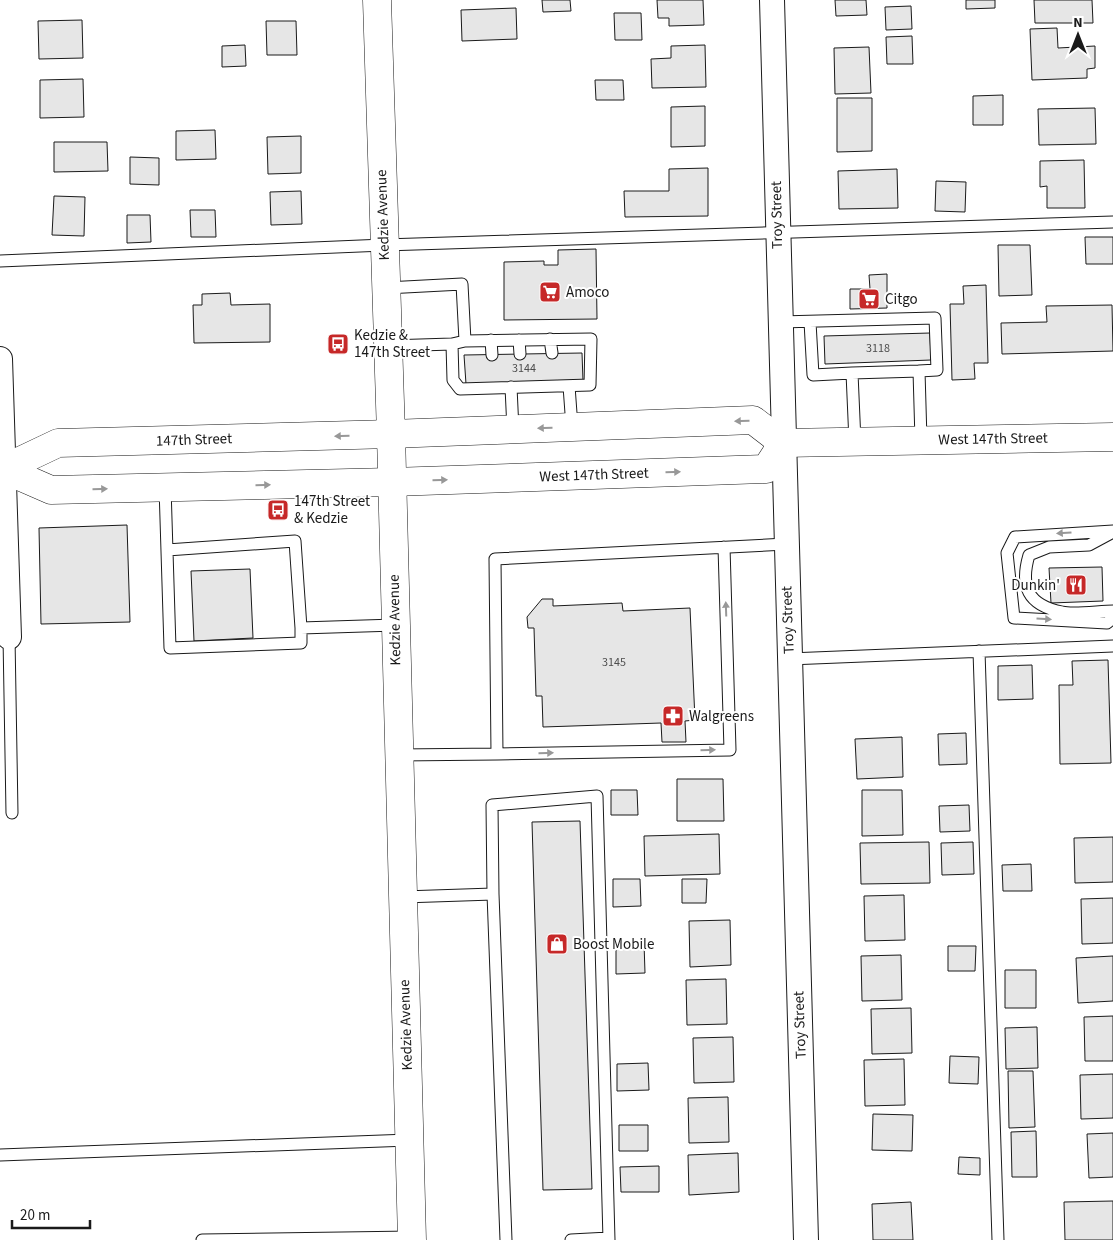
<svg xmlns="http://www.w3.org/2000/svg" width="1113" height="1240" font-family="'Source Sans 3',sans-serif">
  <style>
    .building { fill: #e6e6e6; stroke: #1a1a1a }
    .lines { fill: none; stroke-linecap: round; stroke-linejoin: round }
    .lane-casing { stroke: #1a1a1a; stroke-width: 13 }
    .street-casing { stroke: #1a1a1a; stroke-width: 26 }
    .secondary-casing { stroke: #1a1a1a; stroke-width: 29 }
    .primary-casing { stroke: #1a1a1a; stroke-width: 29 }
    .lane { stroke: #fff; stroke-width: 11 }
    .street { stroke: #fff; stroke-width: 24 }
    .secondary { stroke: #fff; stroke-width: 28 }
    .primary { stroke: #fff; stroke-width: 28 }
    .oneway { fill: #989898 }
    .labels { text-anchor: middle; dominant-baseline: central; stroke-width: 4; stroke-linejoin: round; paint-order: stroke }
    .number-label { font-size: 12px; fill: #4d4d4d }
    .street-label { font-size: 15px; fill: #1a1a1a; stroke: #fff }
    .poi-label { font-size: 15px; fill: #1a1a1a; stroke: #fff; text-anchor: start }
  </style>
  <rect width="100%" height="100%" fill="#fff"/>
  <!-- building -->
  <path class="building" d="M542,0H570L571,11L543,12Z
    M657,0H703L704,25L669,26V18H658Z
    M835,0H866L867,15L836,16Z
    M966,0H995V8L966,9Z
    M1034,0H1092L1093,23H1035Z
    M911,6L912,29L886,30L885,7Z
    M516,8L517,39L462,41L461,10Z
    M614,13H641L642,40H615Z
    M82,20L83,58L39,59L38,21Z
    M266,21H296L297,55H267Z
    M1057,28L1058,48L1095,46V68L1087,69V78L1032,80L1030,29Z
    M912,36L913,64H887L886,37Z
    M245,45L246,66L222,67V46Z
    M705,45L706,87L652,88L651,59L671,58V46Z
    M869,47L871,93L835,94L834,48Z
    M83,79L84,117L40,118V80Z
    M595,80H623L624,100H596Z
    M1003,95V125H973V96Z
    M837,98H872V151L837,152Z
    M705,106V146L671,147V107Z
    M1095,108L1096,144L1039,145L1038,109Z
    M215,130L216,159L176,160V131Z
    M301,136V173L268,174L267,137Z
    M54,142H107L108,171L54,172Z
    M130,157L159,158V185L130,184Z
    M1084,160L1085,208H1047V186L1040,187V161Z
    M708,168V216L625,217L624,191H669V169Z
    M897,169L898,208L839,209L838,171Z
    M936,181L966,182L965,212L935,211Z
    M301,191L302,224L271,225L270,192Z
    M54,196L85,197L84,236L52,235Z
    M190,210H215L216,237H191Z
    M127,215H150L151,242L127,243Z
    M1085,237H1113V264H1086Z
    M998,245H1030L1032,295L999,296Z
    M596,249L597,319L504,320V262L544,261V265H558V250Z
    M887,274V308L850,309V289H870L869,275Z
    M986,285L988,363H974L975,379L952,380L950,304H964L963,286Z
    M230,293L231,305L270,304V342L194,343L193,305H202V294Z
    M1112,305L1113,351L1002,354L1001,323L1047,322L1046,306Z
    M930,333L931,360L825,364L824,336Z
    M582,353L583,381L466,384L464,355Z
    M127,525L130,622L41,624L39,528Z
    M1102,567L1103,601L1051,603L1049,568Z
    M250,569L253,638L194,641L191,571Z
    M542,599H553V606L622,603L623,611L690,608L695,720L685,721L686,742H662L661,723L543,727L542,696H536L534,628H528L527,617Z
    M1108,660L1111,763L1060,764L1059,685H1073L1072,661Z
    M1032,665L1033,699L998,700V666Z
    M966,733L967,764L939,765L938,734Z
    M902,737L903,777L857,779L855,739Z
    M677,779H723L724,821H677Z
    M611,790H637L638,815H611Z
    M862,790H902L903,835L862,836Z
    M969,805L970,831L940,832L939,806Z
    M580,821L592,1189L543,1190L532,822Z
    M719,834L720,874L645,876L644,836Z
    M1113,837V882L1075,883L1074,838Z
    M929,842L930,883L861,884L860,843Z
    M973,842L974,874L942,875L941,843Z
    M1031,864L1032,891H1003L1002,865Z
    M613,879H640L641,906L613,907Z
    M682,879H707L706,903H682Z
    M904,895L905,940L865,941L864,896Z
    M1113,898V943L1082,944L1081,899Z
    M730,920L731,965L690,967L689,921Z
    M644,943L645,973L616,974V944Z
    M948,946H976L975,971H948Z
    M901,955L902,1000L862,1001L861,956Z
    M1113,956V1001L1078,1003L1076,958Z
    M1005,970H1036V1008H1005Z
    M726,979L727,1024L687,1025L686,980Z
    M911,1008L912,1053L872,1054L871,1009Z
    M1113,1016V1061H1085L1084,1017Z
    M1037,1027L1038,1068L1006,1069L1005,1028Z
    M733,1037L734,1082L694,1083L693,1038Z
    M950,1056L979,1057L978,1084L949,1083Z
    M904,1059L905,1105L865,1106L864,1060Z
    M648,1063L649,1090L617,1091V1064Z
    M1008,1071H1033L1035,1127L1009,1128Z
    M1113,1074V1118L1081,1119L1080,1075Z
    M728,1097L729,1142L689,1143L688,1098Z
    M873,1114L913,1115L912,1151L872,1150Z
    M619,1125H648V1151H619Z
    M1036,1131L1037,1177H1012L1011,1132Z
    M1113,1133V1177L1089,1178L1087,1134Z
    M738,1153L739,1192L689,1195L688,1155Z
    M959,1157L980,1158V1175L958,1174Z
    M659,1166V1192H621L620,1167Z
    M1113,1201V1240H1065L1064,1202Z
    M911,1202L913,1240H873L872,1204Z"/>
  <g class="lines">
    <!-- lane casing -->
    <g class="lane-casing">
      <path id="lane" d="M0,261L384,245L1113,222
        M386,288L462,284L465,341L591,339L590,385L460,389L453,380L452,344L465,341
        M780,322L935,318L937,370L919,371L921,440
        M810,322L813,375L852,373
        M550,339L552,353
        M491,340L492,355
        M519,340L520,354
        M388,346L452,344
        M569,386L572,427
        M511,387L513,430
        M855,442L852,373L919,371
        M165,487L170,648L301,643V628L395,625
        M1113,531L1015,537L1007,553L1014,618L1107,623L1113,618
        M1113,532L1089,545L1049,547L1029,555C1020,586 1027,605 1062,612C1073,615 1100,611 1113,611
        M167,550L295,541L301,628
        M7,637H9L12,813
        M979,651L998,1240
        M789,659L1113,646
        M497,754L730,750L724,547
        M398,755L497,754L495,559L786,544
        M493,894L506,1240
        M403,897L493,894L492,805L597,796L609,1240
        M0,1155L409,1140
        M202,1240L412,1237
        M571,1240L609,1238"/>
    </g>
    <!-- street casing -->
    <g class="street-casing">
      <path id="street" d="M772,0L806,1240
        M0,359L9,637"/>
    </g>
    <!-- secondary casing -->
    <g class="secondary-casing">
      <path id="secondary" d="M377,0L391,434L412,1240"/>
    </g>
    <!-- primary casing -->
    <g class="primary-casing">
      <path id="primary" d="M0,469H3L58,443L391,434L753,420L783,443L1113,437
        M3,469L51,490L392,482L766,469L783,443"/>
    </g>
    <!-- lane -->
    <use href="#lane" class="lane"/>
    <!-- street -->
    <use href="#street" class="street"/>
    <!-- secondary -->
    <use href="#secondary" class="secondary"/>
    <!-- primary -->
    <use href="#primary" class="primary"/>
  </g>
  <!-- one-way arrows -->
  <defs><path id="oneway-solid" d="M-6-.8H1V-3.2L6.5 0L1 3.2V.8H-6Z" transform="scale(1.25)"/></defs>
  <g class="oneway">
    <use href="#oneway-solid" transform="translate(742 421) rotate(178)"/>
    <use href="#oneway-solid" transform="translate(545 428) rotate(178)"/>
    <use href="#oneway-solid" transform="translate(342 436) rotate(178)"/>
    <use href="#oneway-solid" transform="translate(673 472) rotate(-2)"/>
    <use href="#oneway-solid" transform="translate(440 480) rotate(-2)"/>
    <use href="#oneway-solid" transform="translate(263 485) rotate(-1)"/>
    <use href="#oneway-solid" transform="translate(100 489) rotate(-2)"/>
    <use href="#oneway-solid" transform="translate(1064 533) rotate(176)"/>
    <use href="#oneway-solid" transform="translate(726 609) rotate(-92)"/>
    <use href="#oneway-solid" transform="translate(1044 619) rotate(3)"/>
    <use href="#oneway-solid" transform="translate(708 750) rotate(-1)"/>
    <use href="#oneway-solid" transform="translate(546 753) rotate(-1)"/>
  </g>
  <!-- icons -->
  <defs>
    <g id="supermarket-square" transform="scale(1.125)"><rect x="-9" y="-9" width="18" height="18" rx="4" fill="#c62828" stroke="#fff"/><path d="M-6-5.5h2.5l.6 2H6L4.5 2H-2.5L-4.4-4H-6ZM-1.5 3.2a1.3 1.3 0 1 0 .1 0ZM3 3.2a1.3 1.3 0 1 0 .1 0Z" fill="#fff"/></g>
    <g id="bus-square" transform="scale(1.125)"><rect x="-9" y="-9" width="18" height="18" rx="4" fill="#c62828" stroke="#fff"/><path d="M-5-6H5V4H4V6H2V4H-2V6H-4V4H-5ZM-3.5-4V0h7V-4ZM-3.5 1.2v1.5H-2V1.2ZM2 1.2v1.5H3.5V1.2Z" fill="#fff"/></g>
    <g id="restaurant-square" transform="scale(1.125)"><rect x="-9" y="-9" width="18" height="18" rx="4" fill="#c62828" stroke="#fff"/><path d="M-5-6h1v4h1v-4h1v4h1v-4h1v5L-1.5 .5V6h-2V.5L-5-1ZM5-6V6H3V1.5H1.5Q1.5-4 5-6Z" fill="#fff"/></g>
    <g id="pharmacy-square" transform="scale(1.125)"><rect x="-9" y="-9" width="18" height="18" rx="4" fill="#c62828" stroke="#fff"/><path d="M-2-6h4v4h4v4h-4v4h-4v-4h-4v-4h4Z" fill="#fff"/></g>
    <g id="shop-square" transform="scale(1.125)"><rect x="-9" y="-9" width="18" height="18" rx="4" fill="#c62828" stroke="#fff"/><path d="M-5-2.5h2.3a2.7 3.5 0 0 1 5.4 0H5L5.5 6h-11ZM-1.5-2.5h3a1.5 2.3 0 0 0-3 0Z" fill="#fff"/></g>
  </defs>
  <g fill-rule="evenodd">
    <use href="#supermarket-square" x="550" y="292"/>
    <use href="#supermarket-square" x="869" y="299"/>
    <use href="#bus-square" x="338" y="344"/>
    <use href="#bus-square" x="278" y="510"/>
    <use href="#restaurant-square" x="1076" y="585"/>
    <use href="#pharmacy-square" x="673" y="716"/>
    <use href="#shop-square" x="557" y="944"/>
  </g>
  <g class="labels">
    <!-- number labels -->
    <g class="number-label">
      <text x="878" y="348">3118</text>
      <text x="524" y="368">3144</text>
      <text x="614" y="662">3145</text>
    </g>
    <!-- street labels -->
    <g class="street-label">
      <text transform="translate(383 215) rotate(-92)">Kedzie Avenue</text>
      <text transform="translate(777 215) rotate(-91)">Troy Street</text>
      <text transform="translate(993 439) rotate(-1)">West 147th Street</text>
      <text transform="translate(194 440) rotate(-2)">147th Street</text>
      <text transform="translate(594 475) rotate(-2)">West 147th Street</text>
      <text transform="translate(395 620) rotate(-91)">Kedzie Avenue</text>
      <text transform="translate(788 620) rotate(-92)">Troy Street</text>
      <text transform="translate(406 1025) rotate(-92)">Kedzie Avenue</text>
      <text transform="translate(800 1025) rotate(-92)">Troy Street</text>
    </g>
    <!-- poi labels -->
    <g class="poi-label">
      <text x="566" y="292">Amoco</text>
      <text x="885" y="299">Citgo</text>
      <text x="354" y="335">Kedzie &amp;<tspan x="354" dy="17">147th Street</tspan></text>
      <text x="294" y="501">147th Street<tspan x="294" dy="17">&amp; Kedzie</tspan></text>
      <text x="1060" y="585" text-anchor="end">Dunkin'</text>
      <text x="689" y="716">Walgreens</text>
      <text x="573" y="944">Boost Mobile</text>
    </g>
  </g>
  <!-- north arrow -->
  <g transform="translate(1078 35)" stroke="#ffffff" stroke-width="4" paint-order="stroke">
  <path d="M0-4L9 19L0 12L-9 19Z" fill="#1a1a1a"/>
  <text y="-8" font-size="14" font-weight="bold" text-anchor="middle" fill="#1a1a1a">N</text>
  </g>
  <!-- scale -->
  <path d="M12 1220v8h78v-8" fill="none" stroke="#1a1a1a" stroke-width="2.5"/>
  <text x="20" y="1220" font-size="15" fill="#1a1a1a" stroke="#ffffff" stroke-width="4" paint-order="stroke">20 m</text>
</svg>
